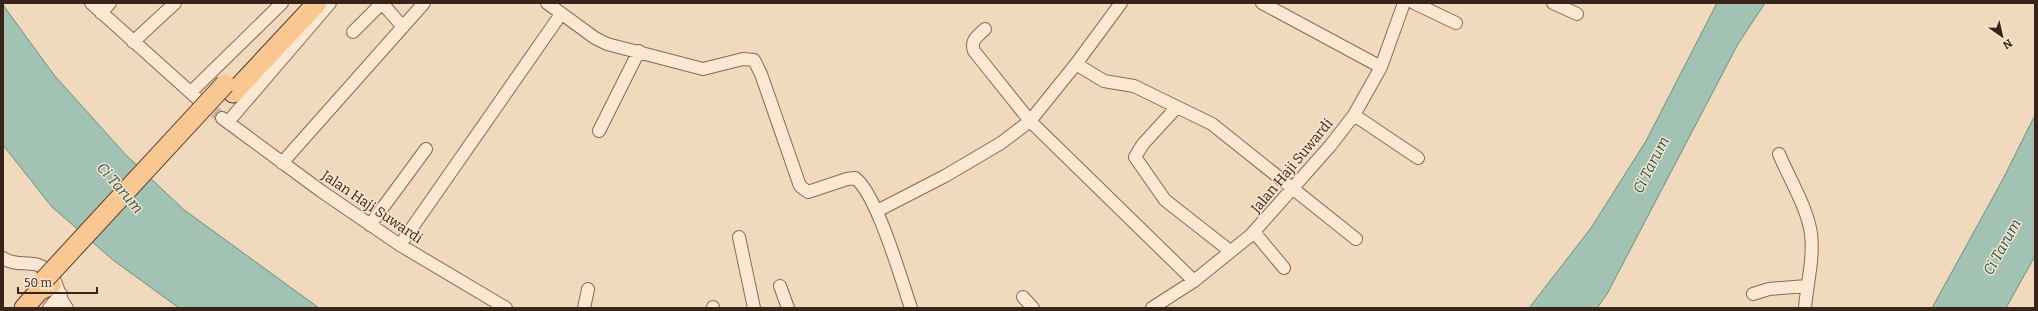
<svg xmlns="http://www.w3.org/2000/svg" width="2038" height="311" font-family="Bitter,serif">
  <style>
    .water { fill: #a2c2b3; stroke: #689180 }
    .lines { fill: none; stroke-linecap: round; stroke-linejoin: round }
    .street-tunnel { stroke: #ccb59d; stroke-width: 12; stroke-dasharray: 12 6; stroke-linecap: butt }
    .street-casing { stroke: #8b6855; stroke-width: 14 }
    .primary-casing { stroke: #58382a; stroke-width: 21 }
    .street { stroke: #fbe8d2; stroke-width: 12 }
    .primary { stroke: #f8c792; stroke-width: 19 }
    .primary-bridge-casing { stroke: #58382a; stroke-width: 21; stroke-linecap: butt }
    .primary-bridge { stroke: #f8c792; stroke-width: 19 }
    .labels { text-anchor: middle; dominant-baseline: central; stroke-width: 3; stroke-linejoin: round; paint-order: stroke }
    .street-label { font-size: 14px; fill: #39241b; stroke: #f8e5ce }
    .water-label { font-size: 15px; font-style: italic; fill: #295a4f; stroke: #f8e5ce }
  </style>
  <rect width="100%" height="100%" fill="#f1d9be"/>
  <!-- water -->
  <path class="water" d="M1717,3H1765L1738,44L1607,294L1597,308H1529L1591,228L1646,141Z
    M3,5L54,75L125,154L183,209L319,308H179L113,260L52,207L3,145Z
    M2035,115V256L2006,308H1932L2003,179Z"/>
  <g class="lines">
    <!-- street-tunnel -->
    <path class="street-tunnel" d="M200,101L222,118"/>
    <!-- street casing -->
    <g class="street-casing">
      <path id="street" d="M91,3L199,100
        M547,3L595,38L607,44L703,69L743,59L754,60L761,74L800,186L808,192L847,179L855,178C877,194 901,279 911,308
        M1262,3L1381,67
        M1414,3L1456,23
        M1553,3L1577,14
        M101,13L110,3
        M985,29C978,36 970,40 974,51L1030,121L1194,281
        M353,32L382,3L403,27
        M133,42L175,3
        M1076,64L1104,81L1134,86L1212,124L1356,239
        M191,92L282,3
        M1177,107L1143,144L1135,157L1165,200L1230,251
        M1354,115L1418,158
        M222,118L321,191L400,245L506,308
        M228,122L330,3
        M599,131L639,51
        M1779,154C1789,178 1808,209 1811,234C1814,258 1807,284 1805,308
        M282,163L424,3
        M877,211L945,176L1001,143L1030,121L1076,64L1121,3
        M370,225L426,149
        M1254,232L1284,268
        M739,237L754,308
        M400,245L561,14
        M3,258C16,268 34,258 47,270C59,280 57,297 67,308
        M780,286L788,308
        M1753,294L1769,289L1807,286
        M1023,297L1033,308
        M49,308L61,294
        M584,308L588,289
        M713,308V307
        M1152,308L1194,281L1251,235L1330,146L1354,115L1381,67L1404,3"/>
    </g>
    <!-- primary casing -->
    <g class="primary-casing">
      <path id="primary" d="M233,93L317,3
        M24,308L39,291L51,285"/>
    </g>
    <!-- street -->
    <use href="#street" class="street"/>
    <!-- primary -->
    <use href="#primary" class="primary"/>
    <!-- primary-bridge casing -->
    <g class="primary-bridge-casing">
      <path id="primary-bridge" d="M44,280L225,84"/>
    </g>
    <!-- primary-bridge -->
    <use href="#primary-bridge" class="primary-bridge"/>
  </g>
  <g class="labels">
    <!-- street labels -->
    <g class="street-label">
      <text transform="translate(1292 166) rotate(-50)">Jalan Haji Suwardi</text>
      <text transform="translate(372 207) rotate(34)">Jalan Haji Suwardi</text>
    </g>
    <!-- water labels -->
    <g class="water-label">
      <text transform="translate(1651 165) rotate(-63)">Ci Tarum</text>
      <text transform="translate(120 188) rotate(49)">Ci Tarum</text>
      <text transform="translate(2002 247) rotate(-61)">Ci Tarum</text>
    </g>
  </g>
  <!-- border -->
  <rect width="2038" height="311" fill="none" stroke="#39241b" stroke-width="8"/>
  <!-- north arrow -->
  <g transform="translate(2002 36) rotate(146)" stroke="#f8e5ce" stroke-width="3" paint-order="stroke">
  <path d="M0-3L7 15L0 10L-7 15Z" fill="#39241b"/>
  <text y="-6" font-size="11" font-weight="bold" text-anchor="middle" fill="#39241b">N</text>
  </g>
  <!-- scale -->
  <path d="M18 287v6h79v-6" fill="none" stroke="#39241b" stroke-width="2"/>
  <text x="24" y="287" font-size="12" fill="#39241b" stroke="#f8e5ce" stroke-width="3" paint-order="stroke">50 m</text>
</svg>
